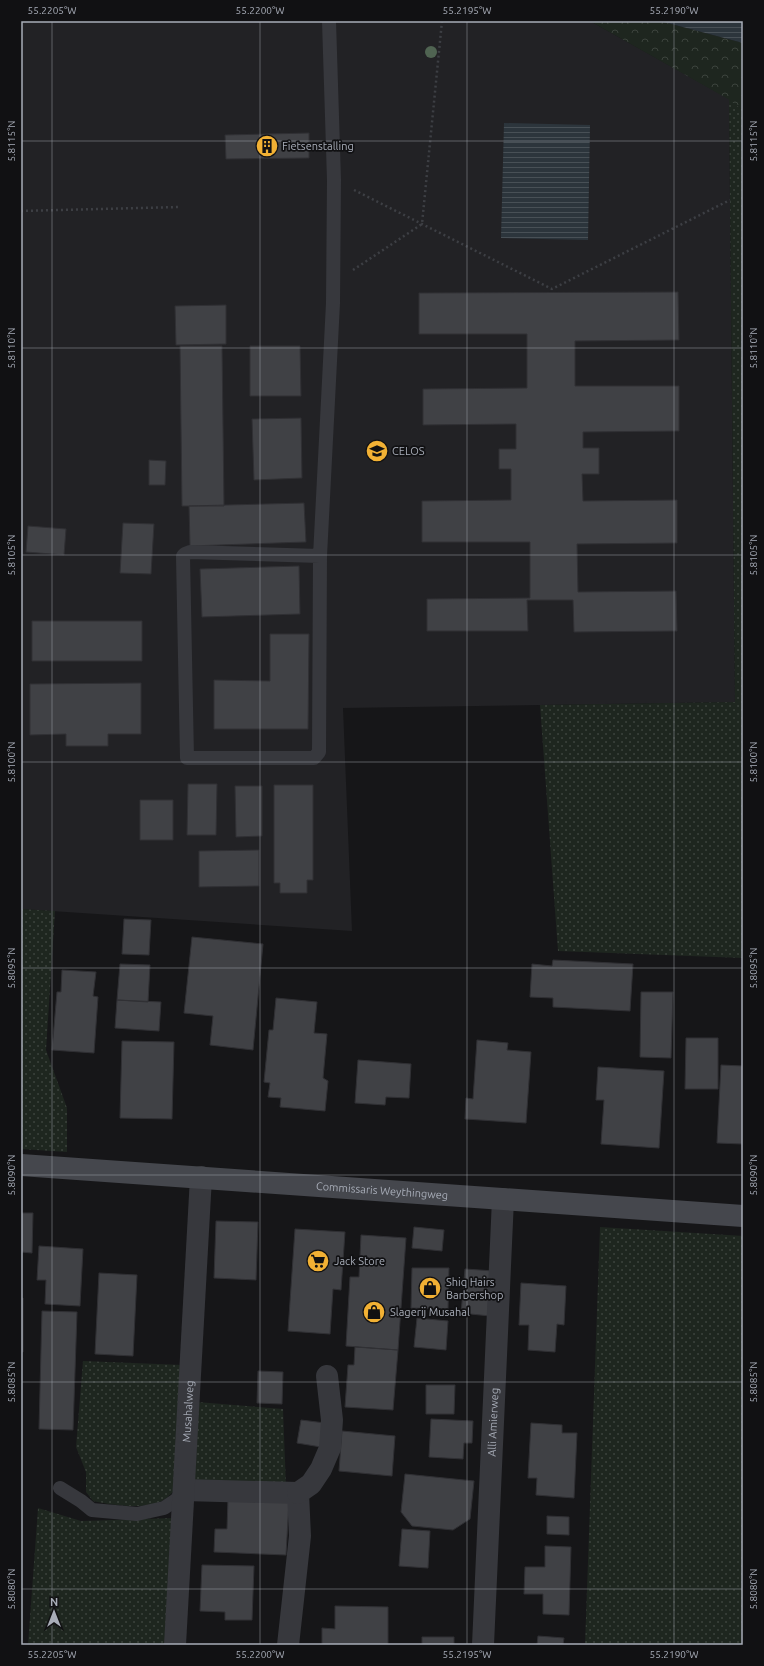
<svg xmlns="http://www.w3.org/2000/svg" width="764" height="1666" font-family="Ubuntu,sans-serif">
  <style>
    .built { fill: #222225 }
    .grass { fill: url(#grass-dots) }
    .forest { fill: url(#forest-crowns) }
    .water { fill: url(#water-rules) }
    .building { fill: #404145; stroke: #303034 }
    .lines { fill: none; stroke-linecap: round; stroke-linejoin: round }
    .path { stroke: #3d3f44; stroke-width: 2.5; stroke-dasharray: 2 3; stroke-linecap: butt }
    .service { stroke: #37383d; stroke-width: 14 }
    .minor { stroke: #37383d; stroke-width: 22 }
    .secondary { stroke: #45474d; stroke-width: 22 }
    .tree { fill: #506452 }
    .ticks { fill: none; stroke: #a8adb8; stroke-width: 1; stroke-opacity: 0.45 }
    .labels { text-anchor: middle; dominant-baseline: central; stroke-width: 3.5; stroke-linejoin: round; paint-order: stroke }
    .poi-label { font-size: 11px; fill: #a8adb8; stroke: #111113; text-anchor: start }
    .street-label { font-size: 11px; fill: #a8adb8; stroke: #111113 }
    .neatline { fill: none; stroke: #a8adb8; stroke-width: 1.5 }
    .ticks-label { font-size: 10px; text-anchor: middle; fill: #a8adb8 }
  </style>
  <defs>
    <pattern id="grass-dots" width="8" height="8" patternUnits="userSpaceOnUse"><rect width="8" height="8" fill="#1e261f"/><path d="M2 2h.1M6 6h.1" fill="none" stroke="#3c433d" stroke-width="1.8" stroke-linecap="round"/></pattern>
    <pattern id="forest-crowns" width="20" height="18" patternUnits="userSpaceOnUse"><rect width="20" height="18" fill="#1e261f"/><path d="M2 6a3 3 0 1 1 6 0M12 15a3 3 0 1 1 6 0" fill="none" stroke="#3c433d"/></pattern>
    <pattern id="water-rules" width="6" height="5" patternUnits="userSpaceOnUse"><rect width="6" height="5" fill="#2c353c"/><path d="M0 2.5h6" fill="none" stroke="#485056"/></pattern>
  </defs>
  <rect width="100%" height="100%" fill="#161618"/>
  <!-- built -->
  <path class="built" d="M21,21H590L729,99L735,702L343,708L352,931L21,909Z"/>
  <!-- grass -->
  <path class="grass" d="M729,99L743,110V958L558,951L540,705L735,702Z
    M21,909L55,911L46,1050L67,1108V1152L21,1149Z
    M600,1227L743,1236V1602L741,1645H585Z
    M83,1361L183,1365L175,1490C170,1495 164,1501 157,1503C139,1509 111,1505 93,1501L86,1492V1472L76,1447Z
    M197,1402L283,1409L286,1487L196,1481L193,1474Z
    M38,1508L81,1521L175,1518L166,1645H28Z"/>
  <!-- forest -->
  <path class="forest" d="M590,21H660L743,43V110L728,99Z"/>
  <!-- water -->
  <path class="water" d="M660,21H743V43Z
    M504,123L590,125L588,240L501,238Z"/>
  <!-- building -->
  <path class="building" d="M309,133V158L226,159L225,135Z
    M678,292L679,340L575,341V386H679V431L583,432V448H599V474H582L583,501L677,500V543L577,544L578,592L676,591L677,631L574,632L573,600H527L528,631H427V599L530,598V542H422V501L511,500V469H499V449H516V424L423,425V389L527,388V334H419V293Z
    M226,305V344L176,345L175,306Z
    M180,346H222L224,506H182Z
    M250,346H300L301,396H250Z
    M301,418L302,478L254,480L252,419Z
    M149,460L166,461L165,485H149Z
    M304,503L306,542L190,546L189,506Z
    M123,523L154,524L151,574L120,573Z
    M28,526L66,529L64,555L26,552Z
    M299,566L300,614L202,617L200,569Z
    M32,621H142V661H32Z
    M270,634H309L308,729H214V680L270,681Z
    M141,683V734H108V746H66V734L30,735V684Z
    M188,784H217L216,835H187Z
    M274,785H313V880H307V893H280V883H274Z
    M235,786H262V836L236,837Z
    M140,800H173V840H140Z
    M259,850V886L199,887V851Z
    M124,919L151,920L149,955L122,954Z
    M192,937L263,944L253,1050L210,1045L213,1016L184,1013Z
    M553,960L633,964L630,1011L553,1007V998L530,997L532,964L552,966Z
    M120,964L150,965L148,1002L117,1000Z
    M62,970L96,972L93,996L98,997L94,1053L52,1050L57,992H61Z
    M641,992H673L671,1058L640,1057Z
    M276,998L317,1002L314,1033L327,1034L323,1078L328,1081L325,1111L280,1107L281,1098L268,1097L270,1083L264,1082L269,1030H273Z
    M117,1000L161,1002L159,1031L115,1028Z
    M686,1038H718V1089H685Z
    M477,1040L508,1043L507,1050L531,1052L526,1123L465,1119L466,1098L473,1099Z
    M122,1041L174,1042L172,1119L120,1118Z
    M358,1060L411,1064L409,1098L386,1097L385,1105L355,1103Z
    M721,1065L743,1066V1144L717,1143Z
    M598,1067L664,1071L659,1148L601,1144L604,1100H596Z
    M21,1213H33L32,1253L21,1252Z
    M216,1221L258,1222L256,1280L214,1278Z
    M414,1227L444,1230L442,1251L412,1248Z
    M295,1229L345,1232L341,1290L333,1289L330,1334L288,1331Z
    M361,1235L406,1238L398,1350L346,1346L350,1277H359Z
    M39,1246L83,1249L80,1306L45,1304L46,1280H37Z
    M412,1268H449L448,1309L411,1308Z
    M465,1269L494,1271L490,1316L461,1313Z
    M99,1273L137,1275L133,1356L95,1354Z
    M521,1283L566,1286L564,1325L557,1324L555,1352L528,1350L529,1325H519Z
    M21,1298H23V1352H21Z
    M42,1311L77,1312L73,1430L39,1429Z
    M417,1318L448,1321L446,1350L414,1347Z
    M355,1347L398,1350L393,1410L345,1407L348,1365H354Z
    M258,1371L283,1372L282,1404L257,1403Z
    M426,1385H455L454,1414H426Z
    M431,1419L473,1421L472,1443H464L463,1459L429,1457Z
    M301,1420L325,1423L321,1447L297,1443Z
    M531,1423L562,1425V1433H577L574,1498L536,1495L537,1478H528Z
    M342,1431L395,1436L392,1476L339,1471Z
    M405,1474L474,1481L470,1519L453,1530L412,1526L401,1512Z
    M228,1498L289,1501L286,1555L214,1552L215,1529H227Z
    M547,1516L569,1517V1535L547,1534Z
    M402,1529L430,1531L428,1568L399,1566Z
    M545,1546L571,1547L569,1615L543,1614V1594H524L525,1567H545Z
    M202,1565L254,1566L252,1620H225V1612L200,1611Z
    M335,1606L388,1607V1645H322V1628L335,1629Z
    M538,1636L564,1638L563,1645H537Z
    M422,1637H454V1645H422Z"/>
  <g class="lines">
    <!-- path -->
    <path class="path" d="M354,190L552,289L730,200
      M21,211L179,207
      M353,270L422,224L442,21"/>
    <!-- service -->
    <path class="service" d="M320,556L190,552L185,554L183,556L187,758H314L319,752L320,556L333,303L334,180L329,21
      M60,1488L81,1501L92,1510L137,1514L164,1508L176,1500L184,1490"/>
    <!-- minor -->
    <g class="minor">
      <path d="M184,1490L298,1493L300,1536L288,1645"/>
      <path d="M298,1493L311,1484L321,1469L330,1448L332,1420L327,1376"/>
      <path id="s1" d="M175,1645L201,1177"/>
      <path id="s2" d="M483,1645L503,1199"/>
    </g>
    <!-- secondary -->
    <path class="secondary" id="s3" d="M21,1165L743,1216"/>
  </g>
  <!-- trees -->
  <circle class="tree" cx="431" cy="52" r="6"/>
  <!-- ticks -->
  <path class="ticks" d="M52,21V1645M260,21V1645M467,21V1645M674,21V1645M21,141H743M21,348H743M21,555H743M21,762H743M21,968H743M21,1175H743M21,1382H743M21,1589H743"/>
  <!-- icons -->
  <defs>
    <g id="building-disc" transform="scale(1.15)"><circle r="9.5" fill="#f2b134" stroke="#111113"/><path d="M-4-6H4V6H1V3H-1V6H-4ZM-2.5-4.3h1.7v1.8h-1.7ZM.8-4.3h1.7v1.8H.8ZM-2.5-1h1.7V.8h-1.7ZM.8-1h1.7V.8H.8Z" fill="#111"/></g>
    <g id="university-disc" transform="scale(1.15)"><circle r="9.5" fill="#f2b134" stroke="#111113"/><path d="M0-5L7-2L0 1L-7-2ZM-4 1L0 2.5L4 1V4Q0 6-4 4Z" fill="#111"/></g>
    <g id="supermarket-disc" transform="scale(1.15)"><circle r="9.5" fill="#f2b134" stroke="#111113"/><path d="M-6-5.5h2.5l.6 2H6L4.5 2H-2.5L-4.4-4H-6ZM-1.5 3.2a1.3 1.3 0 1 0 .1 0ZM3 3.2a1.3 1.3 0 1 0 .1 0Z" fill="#111"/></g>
    <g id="shop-disc" transform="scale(1.15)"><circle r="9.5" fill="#f2b134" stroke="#111113"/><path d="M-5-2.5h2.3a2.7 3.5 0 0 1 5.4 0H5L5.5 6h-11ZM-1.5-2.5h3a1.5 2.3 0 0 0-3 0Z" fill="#111"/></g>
  </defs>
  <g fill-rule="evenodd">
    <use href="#building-disc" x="267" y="146"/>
    <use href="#university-disc" x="377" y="451"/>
    <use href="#supermarket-disc" x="318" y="1261"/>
    <use href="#shop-disc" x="430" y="1288"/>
    <use href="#shop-disc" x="374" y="1312"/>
  </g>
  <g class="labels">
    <!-- poi labels -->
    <g class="poi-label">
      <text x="282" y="146">Fietsenstalling</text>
      <text x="392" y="451">CELOS</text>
      <text x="334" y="1261">Jack Store</text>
      <text x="446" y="1282">Shiq Hairs<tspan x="446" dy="13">Barbershop</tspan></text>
      <text x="390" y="1312">Slagerij Musahal</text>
    </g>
    <!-- street labels -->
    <g class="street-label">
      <text stroke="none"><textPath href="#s3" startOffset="362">Commissaris Weythingweg</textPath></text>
      <text stroke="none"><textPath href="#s1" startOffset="234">Musahalweg</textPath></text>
      <text stroke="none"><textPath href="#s2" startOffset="223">Alli Amierweg</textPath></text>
    </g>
  </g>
  <!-- border -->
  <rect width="764" height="1666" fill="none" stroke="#111113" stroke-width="44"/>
  <!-- north arrow -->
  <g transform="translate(54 1612)" stroke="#111113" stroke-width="3" paint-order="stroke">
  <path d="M0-3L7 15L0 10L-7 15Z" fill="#a8adb8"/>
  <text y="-6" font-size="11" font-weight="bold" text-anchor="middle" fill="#a8adb8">N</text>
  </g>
  <rect x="22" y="22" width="720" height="1622" class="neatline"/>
  <g class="ticks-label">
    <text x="52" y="14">55.2205°W</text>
    <text x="260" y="14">55.2200°W</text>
    <text x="467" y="14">55.2195°W</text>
    <text x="674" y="14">55.2190°W</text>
    <text transform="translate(11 141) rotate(-90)" y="4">5.8115°N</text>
    <text transform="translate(753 141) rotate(-90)" y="4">5.8115°N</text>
    <text transform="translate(11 348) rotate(-90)" y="4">5.8110°N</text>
    <text transform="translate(753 348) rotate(-90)" y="4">5.8110°N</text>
    <text transform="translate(11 555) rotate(-90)" y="4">5.8105°N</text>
    <text transform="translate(753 555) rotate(-90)" y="4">5.8105°N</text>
    <text transform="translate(11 762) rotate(-90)" y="4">5.8100°N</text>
    <text transform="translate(753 762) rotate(-90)" y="4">5.8100°N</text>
    <text transform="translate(11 968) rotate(-90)" y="4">5.8095°N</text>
    <text transform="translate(753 968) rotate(-90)" y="4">5.8095°N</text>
    <text transform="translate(11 1175) rotate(-90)" y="4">5.8090°N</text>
    <text transform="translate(753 1175) rotate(-90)" y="4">5.8090°N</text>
    <text transform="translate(11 1382) rotate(-90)" y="4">5.8085°N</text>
    <text transform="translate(753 1382) rotate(-90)" y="4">5.8085°N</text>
    <text transform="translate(11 1589) rotate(-90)" y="4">5.8080°N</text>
    <text transform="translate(753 1589) rotate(-90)" y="4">5.8080°N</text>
    <text x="52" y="1658">55.2205°W</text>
    <text x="260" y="1658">55.2200°W</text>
    <text x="467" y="1658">55.2195°W</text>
    <text x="674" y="1658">55.2190°W</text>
  </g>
</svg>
